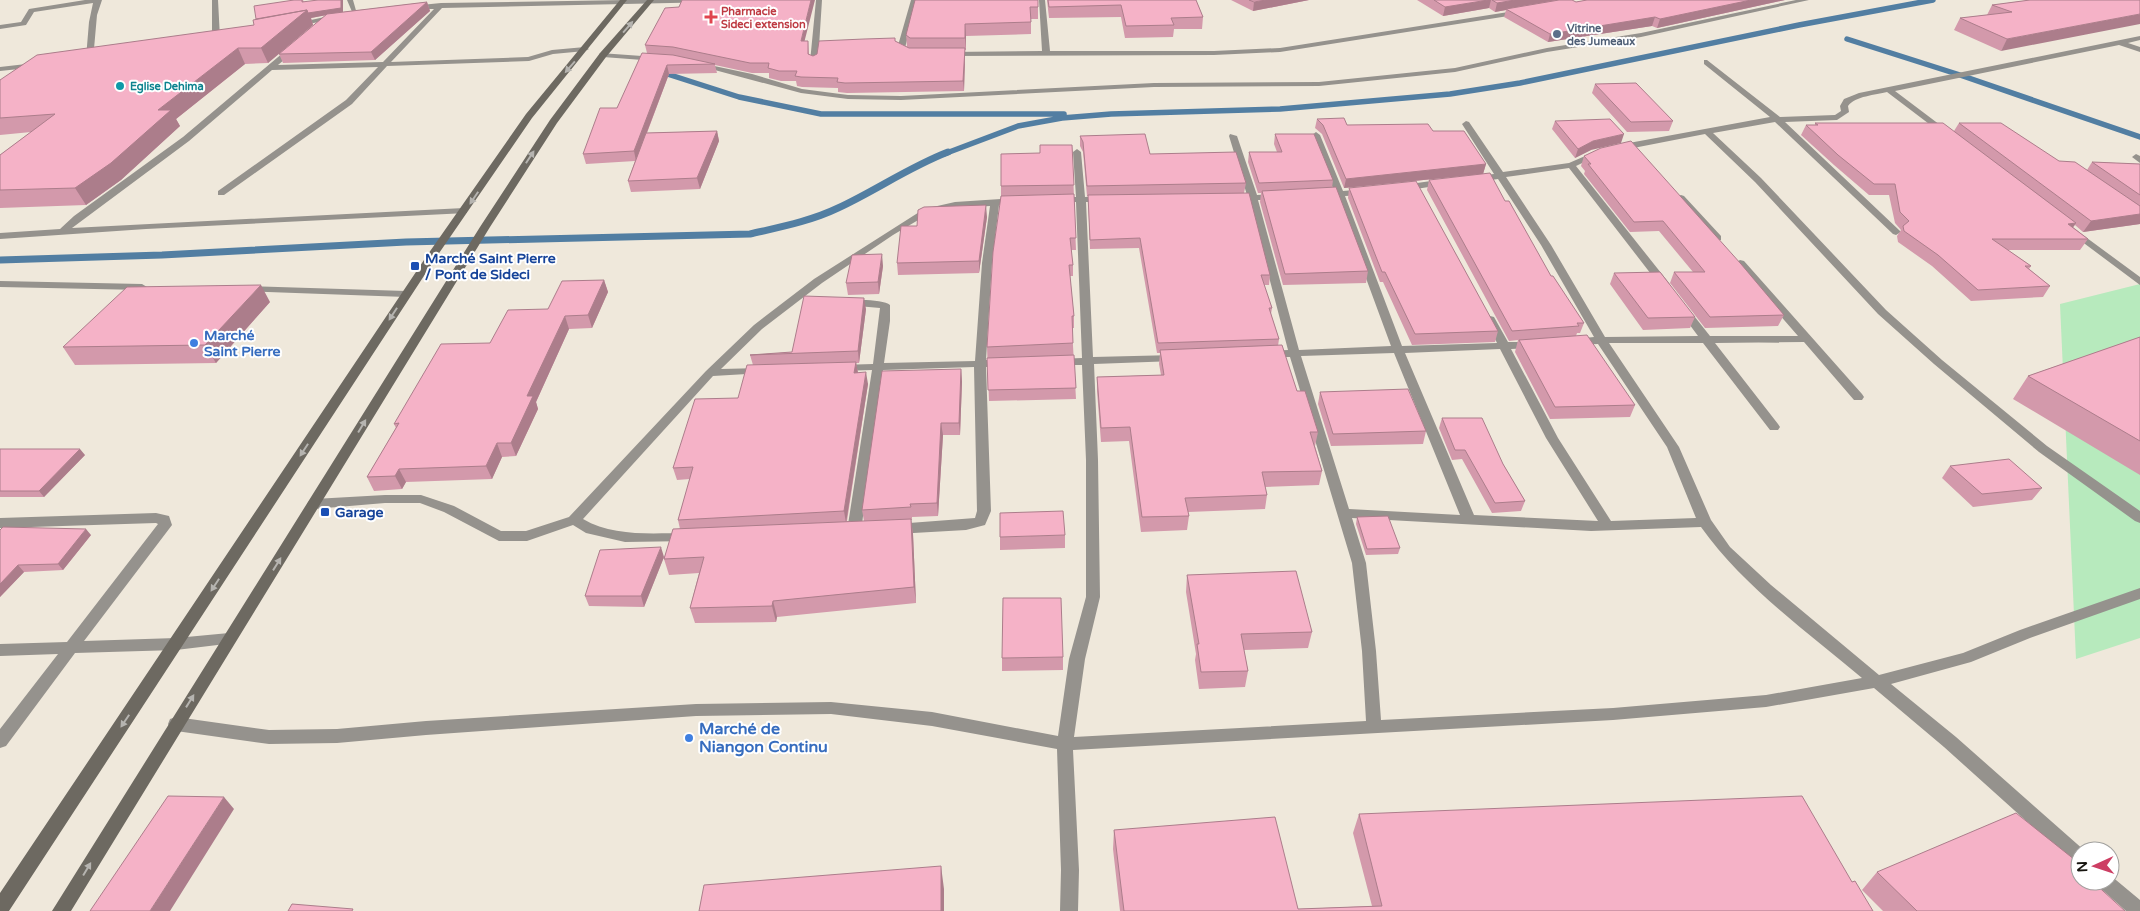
<svg xmlns="http://www.w3.org/2000/svg" width="2140" height="911" font-family="'Varela Round',sans-serif">
  <style>
    .green { fill: #b7eabd }
    .lines { fill: none; stroke-linecap: round; stroke-linejoin: round }
    .stream-far1 { stroke: #527ea2; stroke-width: 5.5 }
    .stream { stroke: #527ea2; stroke-width: 7 }
    .minor { fill: #95928d; fill-rule: evenodd }
    .secondary { fill: #6d6961; fill-rule: evenodd }
    .wall { fill: #d399ab }
    .shaded-wall { fill: #ac7d8b }
    .building { fill: #f5b2c7; stroke: #ac7d8b }
    .oneway { fill: #b6b4b0 }
    .health-dot { fill: #e0444e; stroke: #fff; stroke-width: 2 }
    .service-dot { fill: #5c6f8a; stroke: #fff; stroke-width: 2 }
    .culture-dot { fill: #0f9aa8; stroke: #fff; stroke-width: 2 }
    .transit-dot { fill: #1a4fb4; stroke: #fff; stroke-width: 2 }
    .shop-dot { fill: #3f7fe0; stroke: #fff; stroke-width: 2 }
    .labels { text-anchor: middle; dominant-baseline: central; stroke-width: 4; stroke-linejoin: round; paint-order: stroke }
    .far-health-label { font-size: 11px; font-weight: bold; fill: #be3a42; stroke: #fff; text-anchor: start }
    .far-service-label { font-size: 11px; font-weight: bold; fill: #4e5e75; stroke: #fff; text-anchor: start }
    .far-culture-label { font-size: 11px; font-weight: bold; fill: #0d838f; stroke: #fff; text-anchor: start }
    .transit-label { font-size: 14px; font-weight: bold; fill: #164399; stroke: #fff; text-anchor: start }
    .shop-label { font-size: 14px; font-weight: bold; fill: #366cbe; stroke: #fff; text-anchor: start }
    .near-shop-label { font-size: 16px; font-weight: bold; fill: #366cbe; stroke: #fff; text-anchor: start }
  </style>
  <rect width="100%" height="100%" fill="#efe8db"/>
  <!-- green -->
  <path class="green" d="M2140,284V638L2076,659L2060,304Z"/>
  <g class="lines">
    <!-- stream-far1 -->
    <path class="stream-far1" d="M1847,39L1960,75L2140,137
      M658,71L739,97L821,114H1064
      M944,154L1018,126L1062,118L1111,114L1280,109L1450,94L1520,83L1799,25L1933,0"/>
    <!-- stream -->
    <path class="stream" d="M0,260L162,255L406,242L750,234C780,227 811,221 838,208C875,191 909,167 948,152"/>
    <!-- minor -->
    <path class="minor" d="M85,0H102L97,15L93,60L86,58L89,22L93,3L34,12L26,25L0,29V25L21,22L29,9Z
      M212,0H218L220,38L216,40L212,38Z
      M347,0H353L357,14H353Z
      M627,0H720L717,2L442,8L391,62L528,57L552,50L585,47L589,49L585,51L553,54L529,61L387,66L352,104L224,195H218V191L346,100L378,67L272,70L189,141L72,228L464,208L467,209V213L146,229L0,239V233L60,229L74,216L183,137L290,47L297,49L278,65L383,62L434,9H413L411,8V6L441,3Z
      M816,0H822L818,62L814,64L810,62Z
      M911,0H917L905,48L914,54L910,56L897,49Z
      M1039,0H1045L1050,51H1214L1280,48L1521,10L1525,12L1521,14L1280,52L1214,55L950,56L946,54L950,52L1042,51Z
      M1796,0H1809L1641,37L1547,52L1455,72L1319,86L1154,87L901,100L848,99L801,93L696,65L700,63L752,74L802,89L848,95L901,96L1154,83L1319,82L1455,68L1547,48L1641,33Z
      M338,14H341V18L297,26L293,24Z
      M2140,36V40L2128,43L2140,47V52L2119,45L1895,91L1948,131L1949,133L1945,136L1887,92C1876,95 1855,96 1848,106L1849,112L1837,120L1785,122L1899,230L1901,232L1896,235L1893,234L1775,122L1713,133L1761,178L1886,310L1942,360L2047,446L2140,511V523L2135,521L2039,452L1934,364L1878,314L1755,182L1705,134L1618,151L1614,148L1618,145L1770,117L1704,64V60H1707L1780,117L1835,115L1841,111L1840,106L1844,99L1859,93Z
      M600,53L656,57L660,59L656,61L603,57L599,55Z
      M35,63H38V67L0,71V67Z
      M1466,121L1469,122L1503,172L1569,163L1599,150L1603,153L1576,166L1669,283L1670,285L1669,287H1661L1569,168L1506,177L1551,245L1605,337L1698,336L1678,309L1683,306L1687,307L1710,336H1798L1736,265L1735,263L1740,260L1744,261L1862,394L1864,397L1862,400H1854L1804,342L1715,343L1778,424L1780,427L1778,430H1770L1703,343H1609L1679,447L1711,520L1730,547L1771,585L1879,675L1963,653L2020,630L2140,588V599L2030,638L1971,662L1891,684L1956,737L2085,851H2080V866L2074,864L1944,747L1874,688L1766,707L1613,720L1073,750L1079,870L1078,911H1060L1061,870L1057,749L932,726L831,714L696,716L426,735L337,743L269,744L176,731L170,729L168,724L170,719L176,717L269,730L337,729L426,721L696,704L831,702L932,712L1058,736L1069,659L1086,597V460L1082,365H1057L1051,362L1057,359L1082,358L1076,202L1058,203L1053,200L1058,197H1076L1073,152L1077,149L1081,152L1085,197L1103,196L1108,199L1103,202H1086L1093,357L1175,355L1181,358L1175,361L1094,364L1098,460L1100,597L1085,659L1074,737L1366,721L1362,651L1352,563L1290,357H1270L1264,354L1270,351L1288,350L1249,200L1233,201L1228,198L1233,195H1247L1229,136L1230,134L1237,136L1257,195L1278,194L1283,197L1278,200H1258L1299,350L1391,346L1336,197L1323,198L1318,195L1323,192L1334,191L1312,135L1316,132L1320,135L1343,191L1366,189L1371,192L1366,195L1345,196L1402,346L1497,343L1485,319L1490,316L1494,317L1508,342H1532L1538,345L1532,348L1511,349L1558,438L1611,521L1696,518L1667,447L1598,344L1574,345L1568,342L1574,339L1594,337L1541,245L1498,179L1477,182L1472,179L1477,176L1494,174L1462,124ZM1500,349L1546,438L1598,521L1474,515L1405,353ZM1394,353L1460,515L1349,509L1301,356ZM1352,518L1591,531L1701,527C1744,587 1806,631 1862,678L1766,695L1613,708L1381,720L1376,651L1366,563Z
      M2136,154L2140,156V163L2132,157Z
      M1445,179L1448,180V184L1403,191L1398,188L1403,185Z
      M1681,195L1684,196L1721,236V240H1715L1678,200V196Z
      M1016,198L1019,199V203L999,205L992,263L986,360H1005L1011,363L1005,366L986,367L991,511L985,525L966,530L896,534L891,532L889,529L891,526L896,524L975,518L977,511L974,367L883,370L861,531L859,534H849L847,531L872,370L840,371L834,368L840,365L873,364L880,308L846,305L845,303C851,298 884,300 890,305V321L884,363L975,361L982,263L990,206L955,208L930,213L893,235L822,283L762,329L721,369L762,368L768,371L766,373L713,376L583,519C613,537 652,533 686,533L691,535L693,538L691,541L625,542L586,533L573,525L527,541H499L444,512L420,503H385L314,509L309,507L307,504L309,501L314,499L385,495H421L454,506L501,531H526L569,517L706,371L754,325L814,279L924,209L955,202Z
      M2072,227L2140,277V285L2069,232V228Z
      M0,281L142,284L147,287L142,290L0,287Z
      M247,286L406,291L411,294L406,297L243,291L242,289Z
      M156,513L169,516L172,525L84,641L176,638L229,633L234,635L236,639L234,643L176,650L75,653L6,746L0,748V729L58,654L0,656V644L67,642L158,524L156,523L0,528V518Z
      M2110,875L2140,900V911H2126L2099,887L2096,881H2110Z"/>
    <!-- secondary -->
    <path class="secondary" d="M620,0H627L532,118L435,259L9,911H0V893L426,257L526,114Z
      M647,0H654L606,57L557,123L490,227L71,911H52L480,227L550,120L600,53Z"/>
  </g>
  <!-- wall -->
  <path class="wall" d="M294,0H303L304,2L343,1V12L427,2L430,11L375,60L283,63L279,54L326,15L311,18L313,25L268,63L245,64L176,119L180,126L121,180L86,205L0,208V155L31,132L0,135V80L254,25L256,19Z
    M1038,0V19H1031V34L966,36V50H965V58L964,91L847,93L838,92V88L802,87L797,86L796,81H781L769,78V73H752L715,65L717,73L669,74L647,133L717,131L719,141L700,189L631,192L628,181L635,161L586,164L583,154L617,108L647,53L645,45L808,41L809,55L813,56L895,41L907,47L906,35Z
    M1047,0H1196L1203,17L1202,29H1174L1173,37L1125,38L1121,17L1049,18Z
    M1231,0H1309L1253,11Z
    M1417,0H1557L1576,2L1587,0H1785L1657,28L1652,26L1548,42L1504,17L1506,10L1495,12L1489,8L1443,16Z
    M2030,0L2001,51L1954,30L1960,18L1987,15L1992,5Z
    M1595,84L1673,121L1669,131L1627,132L1592,93Z
    M1317,119L1347,125L1433,131L1486,164L1483,174L1344,188L1322,134L1315,128Z
    M1555,121L1591,150L1575,158L1552,129Z
    M1815,123L1954,131L1959,123L2059,161L2087,170L2092,162L2140,164V224L2083,232L2075,225L2073,227L2088,239L2080,250H2008L2031,266L2029,269L2050,286L2043,297L1971,301L1932,266L1898,242L1897,236L1901,230L1895,223L1889,195H1869L1834,165L1801,135L1806,125H1815Z
    M1275,134L1333,180L1332,188L1368,271L1366,283L1283,285L1260,202L1261,193H1258L1248,162L1249,152H1277L1274,144Z
    M1080,136L1150,154L1246,183L1244,193L1270,275L1269,285H1264L1272,308L1271,314L1279,339L1278,346L1297,391L1318,432L1315,446L1322,471L1319,485L1265,487L1267,495L1265,509L1188,512L1189,516L1187,530L1141,532L1129,441L1101,442L1097,391V377L1161,375L1159,364L1160,353H1157L1139,248L1090,249L1088,196H1087L1083,152L1080,146Z
    M1072,145L1076,250H1071L1073,265V276H1070L1074,316V328H1072L1076,399L989,401L987,347L1001,196V186L1040,153Z
    M1584,156L1784,315L1778,326L1705,328L1670,283L1674,272H1693L1659,231L1630,232L1584,174L1585,171L1581,166Z
    M1429,180L1505,201L1551,276L1584,323L1580,333H1577L1576,336L1635,405L1630,417L1550,419L1515,352L1518,340L1509,341L1427,190Z
    M1349,188L1498,331L1495,342L1412,345L1383,282H1380L1348,198Z
    M987,217L979,273L898,275L897,263L917,226Z
    M883,266L879,294L848,295L846,283Z
    M1614,273L1695,317L1690,328L1643,330L1610,284Z
    M604,280L608,292L592,328L569,329L536,402L538,409L516,456L502,457L492,479L406,482L402,489L374,491L367,477L396,428L394,424L490,343L548,309Z
    M270,302L216,363L75,365L63,347Z
    M866,309L859,363H856L858,373L868,384L847,521H864L862,510L961,369L962,382L960,435H943L938,516L912,517V520H911L913,534L916,603L777,617L776,622L695,623L690,608L699,573L669,575L664,559V557L644,607L589,606L585,596L664,557L680,529L678,520L690,479L677,480L673,468L738,398L753,365L750,355L792,352Z
    M2140,337V475L2013,399L2028,376Z
    M1320,392L1426,431L1423,444L1331,446L1318,404Z
    M1442,418L1503,464L1525,501L1521,511L1492,513L1462,459L1452,460L1439,428Z
    M0,449L85,455L44,497H0Z
    M1950,466L2042,488L2032,500L1973,507L1942,478Z
    M1357,517L1400,548L1398,554L1366,555L1356,524Z
    M0,530L91,535L63,570L24,572L0,597Z
    M1065,535V548L1000,550V537Z
    M1187,575L1312,632L1308,648L1244,650L1248,671L1245,687L1199,689L1195,660L1196,654L1186,592Z
    M1063,657V670L1002,671V658Z
    M1359,814L1852,882L1873,911H1120L1113,849L1114,830L1298,909L1372,906L1353,833Z
    M1877,872L2080,881L2125,911H1883L1862,890Z"/>
  <!-- shaded-wall -->
  <path class="shaded-wall" d="M341,0H343V12L311,18L313,25L268,63L261,48L307,10Z
    M811,0H815L802,51L801,41Z
    M1266,0H1309L1253,11L1254,2Z
    M1488,0H1491L1489,8L1443,16L1445,7Z
    M1515,0H1557L1506,9V10L1495,12L1497,3Z
    M1751,0H1785L1657,28L1660,19Z
    M427,2L430,11L375,60L371,52Z
    M2140,14V24L2001,51L2007,39Z
    M1655,17L1652,26L1548,42L1550,34Z
    M965,24L966,36V50L965,38Z
    M238,48L245,64L176,119L180,126L121,180L86,205L75,188L158,110Z
    M965,48V58L964,91L963,81Z
    M667,65L669,74L636,161L634,151Z
    M717,131L719,141L700,189L697,178Z
    M1624,134L1621,143L1591,150L1575,158L1578,149L1593,141Z
    M1486,164L1483,174L1344,188L1346,179Z
    M986,205L987,217L979,273V261Z
    M2140,214V224L2083,232L2091,221Z
    M2076,223L2069,233L2068,224Z
    M882,254L883,266L879,294L878,282Z
    M604,280L608,292L592,328L588,315Z
    M261,285L270,302L216,363L205,345Z
    M864,298L866,309L859,363L858,351Z
    M565,316L569,329L536,402L538,409L516,456L511,443L527,396Z
    M856,362L858,373H854Z
    M961,369L962,382L960,435L959,423Z
    M866,372L868,384L846,523L844,511Z
    M941,423L943,435L938,516L937,503Z
    M497,443L502,457L492,479L486,466Z
    M80,449L85,455L44,497L39,491Z
    M399,469L406,482L402,489L395,476Z
    M911,519L913,534L916,603L914,587Z
    M86,529L91,535L63,570L58,564Z
    M661,547L664,557L644,607L641,596Z
    M18,565L24,572L0,597V584Z
    M773,601L777,617L776,622L772,606Z
    M224,797L234,809L170,911H150Z
    M941,866L944,889V911H941Z"/>
  <!-- building -->
  <path class="building" d="M294,0H302V2L318,0H341V8L308,13L307,10L256,19L254,6Z
    M682,0H811L801,41H808V54L813,56L817,54L819,41L864,39L895,38V41L909,48H965L963,81L845,83L837,82L838,78L801,77L795,76L797,71H779L768,68L769,63H750L673,47L645,45L665,8L679,7Z
    M915,0H1038V7H1030L1031,22L965,24V38H910L906,35Z
    M1048,0H1196L1203,17L1171,18L1174,25L1126,26L1121,5L1049,7Z
    M1249,0H1266L1254,2Z
    M1434,0H1488L1445,7Z
    M1492,0H1515L1497,3Z
    M1559,0H1572L1576,2L1587,0H1751L1660,19L1655,17L1550,34L1506,9Z
    M2030,0H2140V14L2007,39L1960,18L2012,12L1992,5Z
    M427,2L371,52L279,54L327,14Z
    M307,10L261,48H238L158,110H171L111,163L75,188L0,190V155L55,114L0,118V80L37,55L254,25L253,20Z
    M642,53L673,55L715,64L667,65L634,151L583,154L600,108H617Z
    M1636,83L1673,121L1631,122L1595,84Z
    M1344,118L1347,125L1428,124L1433,131H1464L1486,164L1346,179L1323,125L1317,119Z
    M1610,119L1624,134L1593,141L1578,149L1555,121Z
    M1815,123H1943L2076,223L2068,224L2088,239H1992L2031,266H2025L2050,286L1978,290L1938,255L1904,231L1903,226L1909,221L1900,212L1895,184H1874L1838,155L1806,125H1818Z
    M1959,123H2001L2059,161L2075,162L2140,206V214L2091,221Z
    M717,131L697,178L628,181L646,133Z
    M1145,134L1150,154L1236,152L1246,183L1087,186L1083,142L1080,136Z
    M1275,134H1314L1333,180L1259,183L1249,152H1282Z
    M1631,141L1741,264L1784,315L1710,317L1674,272H1705L1663,221L1634,222L1588,164H1591L1584,156L1601,148Z
    M1040,145H1072L1074,185L1001,186V154L1040,153Z
    M2092,162L2140,164V195Z
    M1490,173L1505,201H1509L1551,276H1553L1584,323H1577L1579,326L1512,331L1429,180Z
    M1416,181L1498,331L1415,334L1385,272H1382L1349,188Z
    M1336,187L1368,271L1285,274L1262,191Z
    M1249,193L1270,275H1261L1272,308H1269L1279,339L1158,343L1140,238L1090,240L1088,195Z
    M1074,194L1076,238H1070L1073,265H1069L1074,316H1072L1073,343L987,347L993,252L1001,196Z
    M986,205L979,261L897,263L901,226H917L918,210L924,207Z
    M882,254L878,282L846,283L852,255Z
    M1660,272L1695,317L1648,318L1614,273Z
    M604,280L588,315L565,316L527,396H533L511,443H497L486,466L399,469L395,476L367,477L399,423L394,424L441,344L490,343L508,310L548,309L562,281Z
    M261,285L205,345L63,347L127,287Z
    M804,296L864,298L858,351L750,355L792,352Z
    M1587,335L1635,405L1555,407L1519,340Z
    M2140,337V441L2028,376Z
    M1282,345L1297,391H1305L1318,432H1310L1322,471L1262,472L1267,495L1185,498L1189,516L1142,517L1130,427L1101,428L1097,377L1164,375L1160,350Z
    M1074,355L1076,388L988,390L987,358Z
    M856,362L854,373L866,372L844,511L678,520L693,467L673,468L695,399L738,398L747,365Z
    M961,369L959,423H941L937,503L910,504L911,507L862,510L882,371Z
    M1408,389L1426,431L1333,434L1320,392Z
    M1442,418H1482L1503,464L1525,501L1495,503L1465,450H1455Z
    M0,449H80L39,491H0Z
    M2009,459L2042,488L1982,494L1950,466Z
    M1063,511L1065,535L1000,537V513Z
    M1388,516L1400,548L1367,549L1357,517Z
    M911,519L914,587L773,601L772,606L690,608L704,557L664,559L673,529Z
    M3,527L86,529L58,564L18,565L0,584V530Z
    M661,547L641,596H585L600,550Z
    M1296,571L1312,632L1241,634L1248,671L1201,672L1197,644H1199L1187,575Z
    M1003,598H1061L1063,657L1002,658Z
    M168,796L224,797L150,911H90Z
    M1802,796L1852,882L1855,881L1873,911H1124L1114,830L1275,817L1298,909L1382,906L1359,814Z
    M2016,813L2080,864V881H2092L2125,911H1917L1877,872Z
    M941,866V911H699L704,885Z
    M292,904L353,909L352,911H288Z"/>
  <!-- one-way arrows -->
  <defs><path id="oneway-solid" d="M-6-.8H1V-3.2L6.5 0L1 3.2V.8H-6Z" transform="scale(1.25)"/></defs>
  <g class="oneway">
    <use href="#oneway-solid" transform="translate(628 27) rotate(-49)"/>
    <use href="#oneway-solid" transform="translate(570 67) rotate(131)"/>
    <use href="#oneway-solid" transform="translate(530 157) rotate(-57)"/>
    <use href="#oneway-solid" transform="translate(474 198) rotate(124)"/>
    <use href="#oneway-solid" transform="translate(393 314) rotate(123)"/>
    <use href="#oneway-solid" transform="translate(362 426) rotate(-59)"/>
    <use href="#oneway-solid" transform="translate(304 450) rotate(123)"/>
    <use href="#oneway-solid" transform="translate(277 564) rotate(-58)"/>
    <use href="#oneway-solid" transform="translate(215 585) rotate(123)"/>
    <use href="#oneway-solid" transform="translate(190 701) rotate(-58)"/>
    <use href="#oneway-solid" transform="translate(125 721) rotate(124)"/>
    <use href="#oneway-solid" transform="translate(87 869) rotate(-59)"/>
  </g>
  <!-- markers -->
  <path class="health-dot" d="M708.5 9.5h5v5h5v5h-5v5h-5v-5h-5v-5h5z"/>
  <circle class="service-dot" cx="1557" cy="34" r="5"/>
  <circle class="culture-dot" cx="120" cy="86" r="5"/>
  <g class="transit-dot">
    <rect x="410" y="261" width="10" height="10" rx="2.5"/>
    <rect x="320" y="507" width="10" height="10" rx="2.5"/>
  </g>
  <g class="shop-dot">
    <circle cx="194" cy="343" r="5"/>
    <circle cx="689" cy="738" r="5"/>
  </g>
  <g class="labels">
    <!-- far-health labels -->
    <g class="far-health-label">
      <text x="721" y="11">Pharmacie<tspan x="721" dy="13">Sideci extension</tspan></text>
    </g>
    <!-- far-service labels -->
    <g class="far-service-label">
      <text x="1567" y="28">Vitrine<tspan x="1567" dy="13">des Jumeaux</tspan></text>
    </g>
    <!-- far-culture labels -->
    <g class="far-culture-label">
      <text x="130" y="86">Eglise Dehima</text>
    </g>
    <!-- transit labels -->
    <g class="transit-label">
      <text x="425" y="258">Marché Saint Pierre<tspan x="425" dy="16">/ Pont de Sideci</tspan></text>
      <text x="335" y="512">Garage</text>
    </g>
    <!-- shop labels -->
    <g class="shop-label">
      <text x="204" y="335">Marché<tspan x="204" dy="16">Saint Pierre</tspan></text>
    </g>
    <!-- near-shop labels -->
    <g class="near-shop-label">
      <text x="699" y="729">Marché de<tspan x="699" dy="18">Niangon Continu</tspan></text>
    </g>
  </g>
  <!-- north arrow -->
  <g transform="translate(2095 866) rotate(267)"><circle r="24" fill="#ffffff" stroke="#a2a19f"/>
  <path d="M0-4L9 19L0 12L-9 19Z" fill="#cd3e63"/>
  <text y="-8" font-size="14" font-weight="bold" text-anchor="middle" fill="#171510">N</text>
  </g>
</svg>
